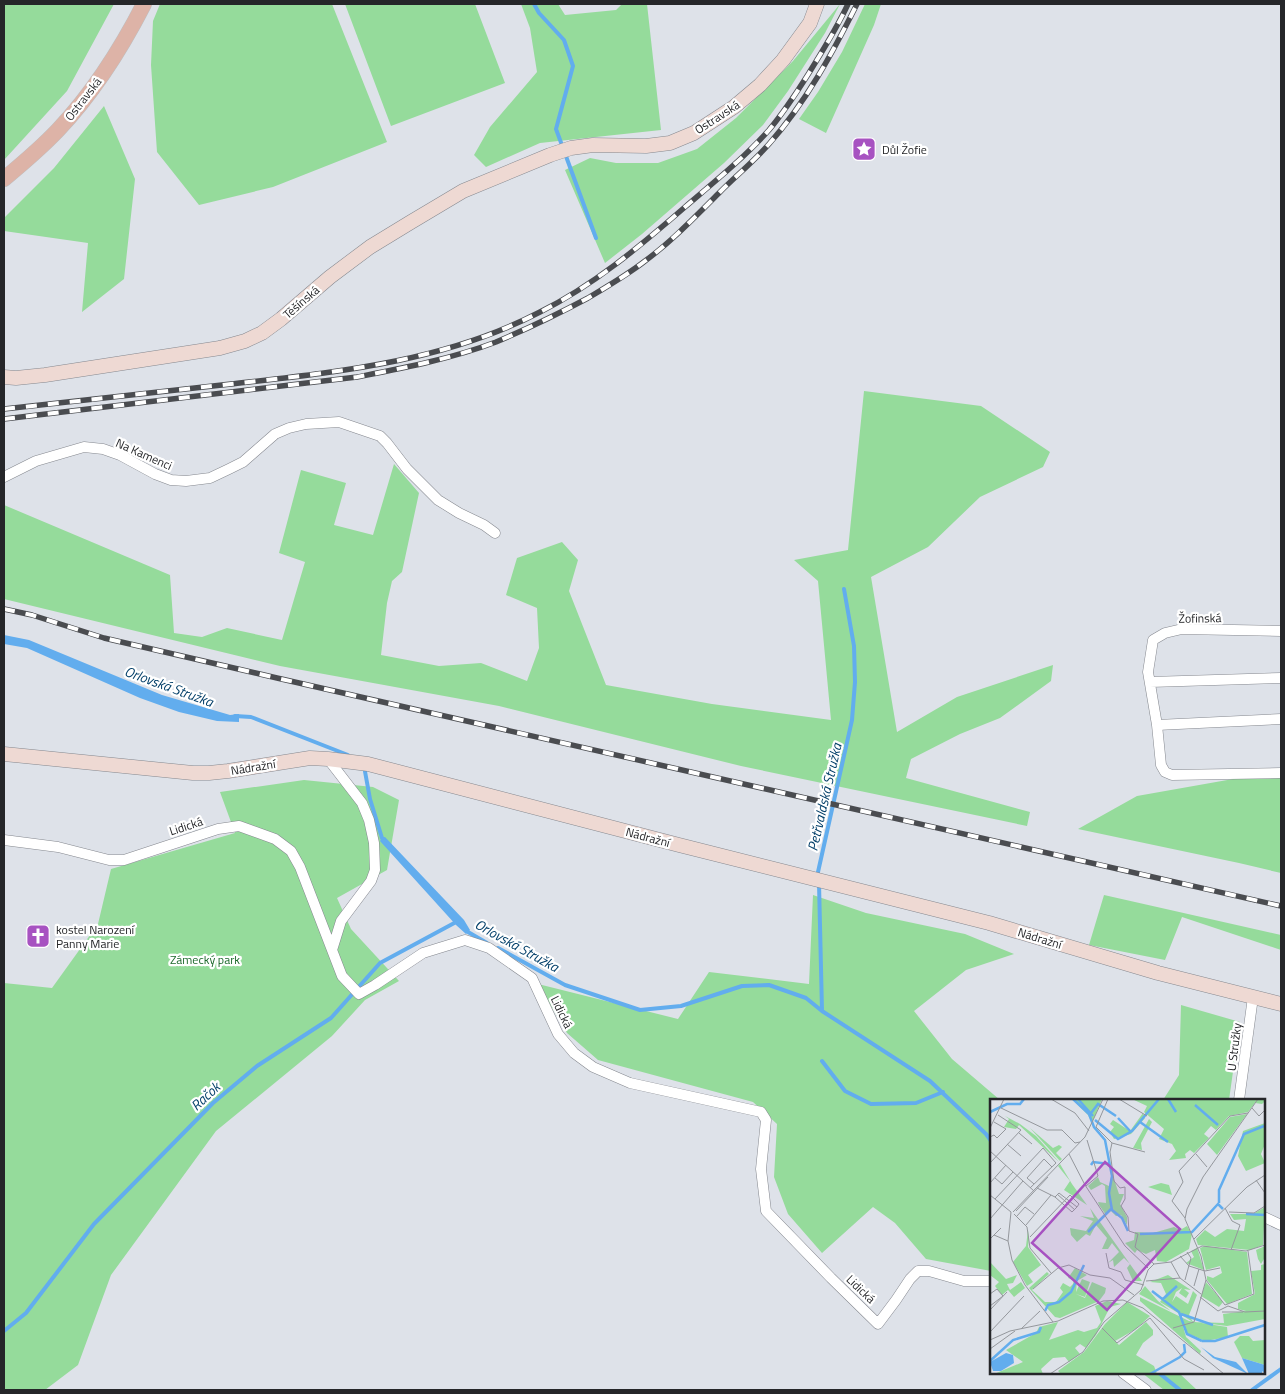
<svg xmlns="http://www.w3.org/2000/svg" width="1285" height="1394" font-family="'Titillium Web',sans-serif">
  <style>
    .green { fill: #95db9b }
    .water { fill: #62adee }
    .lines { fill: none; stroke-linecap: round; stroke-linejoin: round }
    .stream { stroke: #62adee; stroke-width: 4 }
    .street-casing { stroke: #85888f; stroke-width: 11 }
    .secondary-casing { stroke: #85888f; stroke-width: 15 }
    .primary-casing { stroke: #bebebf; stroke-width: 16 }
    .street { stroke: #fff; stroke-width: 10 }
    .secondary { stroke: #eed9d3; stroke-width: 14 }
    .primary { stroke: #ddb3a7; stroke-width: 15 }
    .rail-casing { stroke: #4a4c50; stroke-width: 5.5 }
    .rail { stroke: #fff; stroke-width: 4; stroke-dasharray: 11; stroke-linecap: butt }
    .labels { text-anchor: middle; dominant-baseline: central; stroke-width: 4.5; stroke-linejoin: round; paint-order: stroke }
    .street-label { font-size: 12px; fill: #252629; stroke: #fff }
    .poi-label { font-size: 12px; fill: #252629; stroke: #fff; text-anchor: start }
    .park-label { font-size: 12px; fill: #1c692b; stroke: #fff }
    .water-label { font-size: 14px; font-style: italic; fill: #033f69; stroke: #fff }
    .inset-river { fill: none; stroke: #62adee; stroke-width: 2.5 }
    .inset-road { fill: none; stroke: #94979c; stroke-width: 1 }
    .view { fill: #a752c1; fill-opacity: 0.15; stroke: #a752c1; stroke-width: 2.5 }
    .inset-edge { fill: none; stroke: #252629; stroke-width: 2.5 }
  </style>
  <rect width="100%" height="100%" fill="#dee2e9"/>
  <!-- green -->
  <path class="green" d="M4,4H114L67,91L4,160Z
    M160,4H332L387,142L273,187L199,205L157,152L151,65L153,21Z
    M345,4H475L505,83L391,126Z
    M521,4H558L565,15L616,10L622,4H647L661,130L540,143L486,167L474,155L490,127L537,72L530,28Z
    M840,4L825,33L788,91L763,125L724,163L642,234L605,263L565,170L590,158L616,163H658L697,149L736,118L793,61Z
    M865,4H881L874,25L826,133L799,119L818,92L842,52Z
    M104,106L135,179L124,279L82,312L88,243L4,231V218L54,168Z
    M864,391L981,406L1050,452L1043,467L980,497L928,547L871,577L897,732L957,697L1053,665L1051,681L1000,718L960,734L911,759L906,778L1030,812L1027,826L741,766L499,706L280,666L4,599V505L170,575L174,633L202,637L227,628L282,640L305,562L279,553L301,470L346,483L334,525L373,535L394,464L419,493L402,572L392,581L387,603L381,655L439,666L481,663L527,681L539,648L537,608L506,595L517,558L562,542L578,560L569,591L606,685L712,704L831,720L818,581L794,560L848,550Z
    M1281,778V873L1239,863L1078,829L1137,796L1233,779Z
    M304,780L373,787L399,800L387,870L337,898L351,929L399,981L365,1000L332,1036L216,1131L111,1275L78,1365L45,1390H4V983L52,988L98,924L111,869L235,833L220,792Z
    M813,895L866,913L965,934L1014,954L966,970L914,1011L952,1059L1000,1100H991V1271L926,1259L895,1223L873,1207L822,1253L788,1214L774,1177L777,1124L753,1102L598,1060L567,1033L538,984L678,1019L709,972L809,984Z
    M1104,895L1281,935V950L1182,917L1165,960L1089,945Z
    M1181,1005L1240,1022L1229,1100H1163L1179,1075Z
    M1142,1373H1179L1197,1390H1164Z"/>
  <!-- water -->
  <path class="water" d="M4,635L29,640L162,695L230,715L239,714V722L217,721L179,712L140,698L27,648L4,644Z
    M385,837L464,920L470,930L466,934L456,925L380,841L382,838Z"/>
  <g class="lines">
    <!-- stream -->
    <path class="stream" d="M534,4L539,13L564,40L573,66L556,129L596,238
      M235,716L251,717L348,755
      M364,766L370,799L382,838L385,841
      M818,876V872L852,720L855,682L854,646L844,589
      M819,883L822,1011
      M465,929L468,932L487,943
      M498,948L565,985L640,1010L681,1006L742,986L769,985L806,998L822,1011L930,1081L986,1134L991,1141
      M822,1061L845,1091L871,1104L916,1103L943,1092
      M4,1331L26,1313L94,1224L213,1103L257,1066L331,1018L380,963L458,921
      M1159,1373L1180,1390
      M1252,1390L1281,1369"/>
    <!-- street casing -->
    <g class="street-casing">
      <path id="street" d="M4,477L36,461L84,447L103,449L120,455L155,474L171,480L186,481L210,478L229,469L243,462L275,434L289,428L306,424L339,422L380,436L387,443L407,469L438,500L459,513L484,525L495,533
        M1281,631L1182,629L1165,633L1153,640L1148,672L1157,725L1281,719
        M1150,682L1281,678
        M1157,725L1161,765L1165,772L1172,775L1281,773
        M328,759L362,803L369,820L374,843L375,870L371,881L341,921L332,950
        M4,840L58,847L109,860H124L218,829L239,826L275,839L291,851L300,867L342,976L359,994L375,985L423,953L465,940L489,948L532,978L558,1034L574,1053L593,1067L630,1083L761,1112L766,1120L761,1169L766,1211L831,1278L878,1324L896,1300L910,1279L918,1271H929L964,1281H991
        M1239,1100L1253,997
        M1264,1217L1281,1225
        M1123,1373L1146,1390"/>
    </g>
    <!-- secondary casing -->
    <g class="secondary-casing">
      <path id="secondary" d="M4,377L16,378L45,375L220,348L245,341L262,333L281,319L330,277L370,247L411,222L463,191L550,155L571,148L593,145L646,146L670,143L694,133L734,107L760,85L783,60L810,23L817,4
        M4,754L193,773H209L228,771L310,758L328,759L368,764L679,845L989,923L1158,973L1281,1004"/>
    </g>
    <!-- primary casing -->
    <g class="primary-casing">
      <path id="primary" d="M4,179C22,164 41,148 58,130C93,93 121,49 144,4"/>
    </g>
    <!-- street -->
    <use href="#street" class="street"/>
    <!-- secondary -->
    <use href="#secondary" class="secondary"/>
    <!-- primary -->
    <use href="#primary" class="primary"/>
    <!-- rail casing -->
    <g class="rail-casing">
      <path id="rail" d="M4,409C80,401 156,392 231,384C337,372 444,362 540,312C594,285 639,247 685,207C713,183 744,158 769,130C784,112 797,92 809,73C823,50 837,28 848,4
        M4,419L357,377C403,368 451,359 496,342C527,329 558,314 588,298C608,286 627,275 645,261C672,241 696,216 720,192C736,176 754,161 769,144C806,102 832,54 857,4
        M4,609L32,615L104,638L277,678L1281,906"/>
    </g>
    <!-- rail -->
    <use href="#rail" class="rail"/>
  </g>
  <!-- icons -->
  <defs>
    <g id="sight-square" transform="scale(1.25)"><rect x="-9" y="-9" width="18" height="18" rx="4" fill="#a752c1" stroke="#fff"/><path d="M0-6L1.8-2.2L6-1.7L2.9 1.2L3.7 5.4L0 3.3L-3.7 5.4L-2.9 1.2L-6-1.7L-1.8-2.2Z" fill="#fff"/></g>
    <g id="church-square" transform="scale(1.25)"><rect x="-9" y="-9" width="18" height="18" rx="4" fill="#a752c1" stroke="#fff"/><path d="M-1.2-6h2.4v3.5h3.3v2.4h-3.3V6h-2.4V-.1h-3.3v-2.4h3.3Z" fill="#fff"/></g>
  </defs>
  <g fill-rule="evenodd">
    <use href="#sight-square" x="864" y="149"/>
    <use href="#church-square" x="38" y="936"/>
  </g>
  <g class="labels">
    <!-- street labels -->
    <g class="street-label">
      <text transform="translate(83 99) rotate(-52)">Ostravská</text>
      <text transform="translate(717 117) rotate(-33)">Ostravská</text>
      <text transform="translate(301 302) rotate(-41)">Těšínská</text>
      <text transform="translate(144 454) rotate(24)">Na Kamenci</text>
      <text transform="translate(1200 618) rotate(-1)">Žofinská</text>
      <text transform="translate(253 767) rotate(-9)">Nádražní</text>
      <text transform="translate(186 826) rotate(-18)">Lidická</text>
      <text transform="translate(648 837) rotate(15)">Nádražní</text>
      <text transform="translate(1040 938) rotate(17)">Nádražní</text>
      <text transform="translate(562 1012) rotate(64)">Lidická</text>
      <text transform="translate(1234 1047) rotate(-83)">U Stružky</text>
      <text transform="translate(861 1289) rotate(44)">Lidická</text>
    </g>
    <!-- poi labels -->
    <g class="poi-label">
      <text x="882" y="149">Důl Žofie</text>
      <text x="56" y="929">kostel Narození<tspan x="56" dy="14">Panny Marie</tspan></text>
    </g>
    <!-- park labels -->
    <g class="park-label">
      <text x="205" y="959">Zámecký park</text>
    </g>
    <!-- water labels -->
    <g class="water-label">
      <text transform="translate(169 686) rotate(20)">Orlovská Stružka</text>
      <text transform="translate(824 797) rotate(-77)">Petřvaldská Stružka</text>
      <text transform="translate(517 945) rotate(29)">Orlovská Stružka</text>
      <text transform="translate(205 1096) rotate(-43)">Račok</text>
    </g>
  </g>
  <!-- overview -->
  <g transform="translate(990 1099)">
    <rect width="275" height="275" fill="#dee2e9"/>
    <path d="M82,0H112L102,24L98,16ZM142,0H275V2L272,5L265,4L258,13L239,17L226,31L221,27L214,35L219,39L204,54L200,51L195,55L196,59L179,61L186,52L182,45L169,40L174,30L154,13L157,7ZM153,14L155,19L141,35L124,40L120,33L124,28L120,25L123,21L140,32ZM257,15L227,56L217,45L240,18ZM15,17L30,25L46,37L69,63L29,26L26,30L14,28L19,20ZM159,20L162,23L151,44L152,51L143,49ZM275,24V45L271,55L275,64L256,72L248,57L253,32ZM40,29L63,49L69,46L72,48L66,54L72,60L70,62ZM70,65L82,85L97,106L74,91L80,82L68,67ZM122,74L129,95H134L130,105L137,118V126L131,116L126,117L121,112L116,116L109,106L108,103L116,104L115,87L112,85L101,91L98,87L108,78L110,83L119,87ZM171,84L179,86L182,96L158,88ZM275,108L273,146L260,151L208,146L206,140L215,131L225,138L237,130L254,132L256,120L244,121L240,115H263ZM100,109L135,158L152,182H143L137,169L140,165L134,159L124,168L123,161L118,164L129,153L122,144L118,150H112L117,139L106,126L100,137L96,135L87,143L81,136L80,129L96,132L103,122L90,117L104,119ZM197,127L202,135L199,150L176,163L167,162L165,151L156,155L147,151L145,154L135,144L144,141L145,133L163,134L184,128L190,131ZM38,131L39,140L38,148L51,166L38,176L43,183L37,187L23,163L36,147ZM215,147L257,153L262,195L237,205L217,181V177L223,179L232,174L230,167L216,171L210,149ZM275,147V220L237,227L205,223L234,224L233,215L256,212L248,210V204L265,195L261,172L271,171V166L275,165L274,160L271,165L268,160L266,151ZM207,149L209,155L214,171L196,164L204,158L201,152ZM0,163L16,180L27,176L23,184L17,185L20,191L31,183L35,189L24,198L18,191L12,196L5,187L9,183L0,176ZM85,169L97,176L87,182L86,193L92,180L100,183L95,198L86,195L95,199L102,183L116,189L115,194L109,202L70,219L65,218L39,189L57,173L59,175L42,191L55,203H66L73,193L70,189L73,184L80,188L83,185L84,181L78,179ZM178,176L201,191L194,190L199,194L196,199L189,194L192,189L186,193L182,203L186,197L198,205L203,192L207,196L199,216L203,223L170,203L176,195L171,184L160,183ZM216,183L233,203L229,208L211,197ZM155,187L168,202L181,212L149,195ZM150,198L199,222L237,228L238,238L215,242L197,234L193,227L196,238L211,252L210,255L150,202ZM117,202L131,205L120,208L106,236L96,249L90,245L85,249L90,255L79,263L75,258L63,259L51,270L53,275H4L33,263L16,251L46,234L49,228L68,223L59,241L88,231L94,233L107,229L111,223L105,207ZM137,203L160,217L146,230L125,242L129,246L156,223L163,231V236L153,244L146,256L164,267L167,275H71L68,272L94,253L115,225ZM250,237H259L263,242L275,241V266L252,259L244,243Z" fill="#95db9b"/>
    <path d="M211,248L225,258L246,263L258,275L223,259ZM16,254L23,256L24,264L11,272H3L0,263ZM252,259L275,266V275L272,272V275H259Z" fill="#62adee"/>
    <path class="inset-river" d="M83,0L99,15L104,28L115,41L122,77L119,94L122,111L132,119L138,132M88,0L103,17M178,0L186,13M205,6L228,26M0,13L17,5H30L34,0M101,14L108,5L126,17M128,19L141,33M105,21L128,40L142,32L169,0M150,23L178,43M101,66L103,63L120,65M229,104V91L254,35L274,27M256,115L275,116M98,133L121,110M150,135L202,133L228,105L233,110M162,192L189,213L197,235L212,242M173,200L187,187M55,212L58,206L69,203L81,193L94,166M191,215L223,226M212,242H225L275,226M0,262L23,241L49,233L51,228M160,275L190,258L195,253L194,245"/>
    <path class="inset-road" d="M61,0L85,14L99,32M118,0L106,28L122,44L120,53L124,82L130,89L135,88V100L131,107L138,118L139,132L148,135L145,148L164,165M129,0L157,17M11,9L57,31H72L85,44L90,43M262,9L269,17L275,11M0,29L14,0M29,34L42,45M0,38L4,36L7,39L16,30L4,23M122,44L155,53M17,45L31,57M0,52L44,92M79,55L95,86L135,147L158,169M206,55L217,68M0,64L31,31L8,16M5,79L12,85L23,73M266,81L275,94M0,84L16,66M44,85L37,79L54,60L62,68M96,87L108,77L97,41M47,89L65,98L82,113L87,108L69,94L65,98M67,95L85,111M0,96L21,113M5,100L53,49L66,64L40,89M235,109L242,122L250,126L241,151M26,112L58,78M21,113L18,142L22,161L35,186L63,223M23,113L95,38L113,0M239,113L264,114L275,107M24,115L37,128L40,149L61,174M27,117L35,108L44,115M195,119L182,102L193,83L189,72L240,17L258,14M0,120L33,82M36,126L61,96M4,136L18,142M40,138L80,96L89,105L87,108M0,140L11,129M204,140L257,88L275,76M116,154L119,169L131,173L135,181L154,186M190,157L199,167L215,172L230,169M181,163L190,179M195,181L201,159L197,153M216,181L235,206L264,195L258,152M156,182L190,179L211,195M204,187L209,170M43,190L68,169L79,166L100,176L120,179L144,196M0,195L7,190L13,197M210,198L228,212L238,207M0,207L13,197M238,207L255,213L275,212M0,211L17,193M232,213H253M112,229L127,244L160,219L194,260L214,271M183,229L204,223L216,181L211,157L195,120L197,110L213,78L268,0M31,230L50,212M0,233L34,197M0,241L20,232L68,222L113,202L133,201L153,209L234,275M0,250L25,232M60,275L93,253L114,223L151,191L158,171L164,165L181,163L212,147L256,152L275,146"/>
    <path class="view" d="M115,63L190,130L117,211L42,144Z"/>
    <rect width="275" height="275" class="inset-edge"/>
  </g>
  <!-- border -->
  <rect width="1285" height="1394" fill="none" stroke="#252629" stroke-width="10"/>
</svg>
